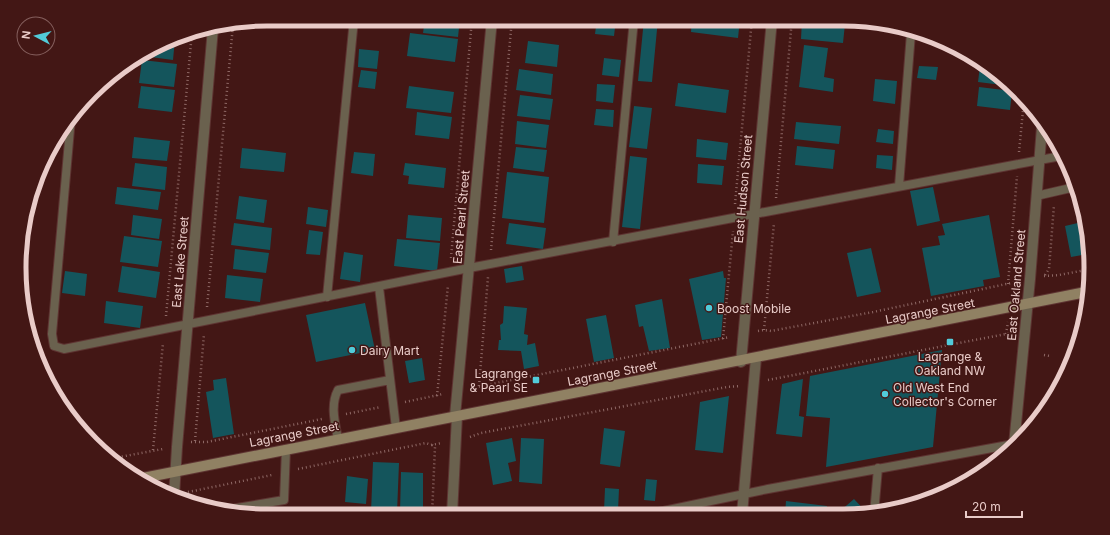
<svg xmlns="http://www.w3.org/2000/svg" width="1110" height="535" font-family="Inter,sans-serif">
  <style>
    .building { fill: #14555c }
    .lines { fill: none; stroke-linecap: round; stroke-linejoin: round }
    .lane-casing { stroke: #5e3432; stroke-width: 10 }
    .street-casing { stroke: #5e3432; stroke-width: 12 }
    .secondary-casing { stroke: #5e3432; stroke-width: 12 }
    .path { stroke: #8e6865; stroke-width: 2.5; stroke-dasharray: 1 3; stroke-linecap: butt }
    .lane { stroke: #6a614e; stroke-width: 8 }
    .street { stroke: #6a614e; stroke-width: 10 }
    .secondary { stroke: #908163; stroke-width: 10 }
    .poi-dot { fill: #52cbd9; stroke: #431715; stroke-width: 1.5 }
    .labels { text-anchor: middle; dominant-baseline: central; stroke-width: 3; stroke-linejoin: round; paint-order: stroke }
    .street-label { font-size: 12px; fill: #e9cbc8; stroke: #431715 }
    .poi-label { font-size: 12px; fill: #e9cbc8; stroke: #431715; text-anchor: start }
    .rim { fill: none; stroke: #e9cbc8; stroke-width: 5 }
  </style>
  <rect width="100%" height="100%" fill="#431715"/>
  <!-- building -->
  <path class="building" d="M323,19H345L344,24L323,21Z
    M425,19H460L458,37L423,33Z
    M597,19H616L614,36L595,34Z
    M644,19H658L652,82L638,81Z
    M692,19H740L738,38L691,32Z
    M809,19L845,24L843,43L801,39L802,20L809,21Z
    M410,33L458,39L455,62L407,56Z
    M175,39L173,60L143,56Z
    M528,41L559,45L557,67L525,63Z
    M804,45L828,48L824,77L834,79L833,92L799,87Z
    M359,49L379,51L377,69L358,67Z
    M604,58L621,60L619,77L602,75Z
    M142,60L177,64L174,87L139,83Z
    M919,66L938,67L936,80L917,78Z
    M980,66L1010,86L978,82Z
    M519,69L553,74L551,95L516,90Z
    M361,70L377,72L375,89L358,87Z
    M875,79L897,81L895,104L873,101Z
    M678,83L729,90L726,113L675,106Z
    M597,84L615,85L613,103L596,101Z
    M141,86L175,90L172,112L138,108Z
    M409,86L454,92L451,113L406,108Z
    M979,87L1012,91L1010,110L977,106Z
    M520,95L553,99L550,120L517,116Z
    M634,106L652,108L647,149L629,147Z
    M596,109L614,110L613,127L594,125Z
    M417,112L452,117L449,139L415,135Z
    M517,121L549,125L546,148L515,144Z
    M796,122L841,126L839,144L794,139Z
    M878,129L894,131L893,144L876,142Z
    M134,137L170,141L167,161L132,158Z
    M697,139L728,143L726,160L696,157Z
    M797,146L835,150L833,169L795,165Z
    M516,147L547,150L544,172L513,168Z
    M242,148L286,153L284,172L240,168Z
    M354,152L375,154L373,176L351,173Z
    M877,155L893,156L892,170L876,168Z
    M630,156L647,158L640,229L622,227Z
    M135,163L167,167L165,190L132,186Z
    M405,163L446,168L444,188L408,184L409,176L403,175Z
    M698,164L724,166L722,185L697,183Z
    M507,172L549,177L544,223L502,218Z
    M117,187L161,192L158,210L115,204Z
    M933,187L940,221L917,226L910,191Z
    M239,196L267,200L264,223L236,219Z
    M308,207L328,210L326,227L306,224Z
    M133,215L162,219L159,239L131,235Z
    M408,215L442,218L440,241L406,238Z
    M989,215L1000,277L983,280L984,286L931,296L922,248L940,245L938,236L945,235L942,224Z
    M1082,222L1088,254L1071,257L1065,226Z
    M234,223L272,228L270,250L231,245Z
    M509,223L546,228L543,249L506,244Z
    M309,230L323,232L320,255L306,254Z
    M124,236L162,241L158,267L120,262Z
    M397,239L440,243L437,271L394,266Z
    M871,248L881,292L857,297L847,253Z
    M235,249L269,253L266,273L233,269Z
    M344,252L363,255L360,282L340,279Z
    M122,266L160,272L156,298L118,292Z
    M522,266L524,280L506,283L504,269Z
    M65,271L87,274L85,296L62,293Z
    M723,271L724,278H726L721,337L702,340L689,279Z
    M227,275L263,279L260,302L225,298Z
    M662,299L670,348L649,351L643,326L639,327L635,305Z
    M106,301L143,306L140,328L104,323Z
    M365,303L375,350L316,362L306,315Z
    M504,306L527,308L524,334L528,335L527,345L535,343L539,366L524,369L521,351L498,350L499,340H501L500,325L503,323Z
    M606,315L614,358L594,362L586,319Z
    M942,350L933,447L826,467L830,418L806,416L810,376Z
    M422,358L425,380L409,383L405,361Z
    M226,378L234,434L213,438L206,392L214,390L213,380Z
    M803,379L799,416L804,417L802,437L776,434L782,384Z
    M729,396L723,453L695,450L700,402Z
    M604,428L625,431L620,467L600,464Z
    M512,438L516,461L508,463L512,481L493,485L486,443Z
    M521,438L544,439L542,484L519,482Z
    M373,462L399,463L397,513L371,512Z
    M401,472L423,473V514L400,513Z
    M347,476L368,479L366,504L345,502Z
    M646,479L657,480L655,501L644,500Z
    M605,488L619,489L618,511H604Z
    M928,492L944,494L927,500Z
    M854,499L868,514H841L839,512Z
    M786,501L827,506L826,514H785Z"/>
  <g class="lines">
    <!-- lane casing -->
    <g class="lane-casing">
      <path id="lane" d="M71,118L52,334L54,346L64,349L469,268L1061,156
        M899,186L911,33
        M1036,196L1075,187
        M613,242L634,19
        M379,287L396,428
        M22,290V272
        M327,297L354,19
        M338,439C335,423 330,405 338,390L390,380
        M231,509L284,500L286,449
        M874,514L878,468
        M644,515L768,489L1014,444"/>
    </g>
    <!-- street casing -->
    <g class="street-casing">
      <path id="street" d="M741,362L772,19
        M455,416L492,19
        M1014,445L1030,279L1042,127
        M174,497L177,447L213,28
        M742,514L756,358
        M452,515L457,416"/>
    </g>
    <!-- secondary casing -->
    <g class="secondary-casing">
      <path id="secondary" d="M143,478L1086,292"/>
    </g>
    <!-- path -->
    <path class="path" d="M1019,152L1024,100
      M776,198L792,19
      M735,204L752,19
      M491,250L512,19
      M451,258L472,19
      M1045,275L1049,269L1054,205
      M1044,276L1059,275L1091,269
      M1008,284L1017,176
      M207,307L233,25
      M166,316L192,32
      M764,330L774,223
      M758,331L764,330L771,331L873,312L1016,282
      M1006,334L1008,322
      M723,339L733,231
      M1044,355L1050,356
      M44,375L50,380L52,388
      M768,380L1011,333
      M479,386L488,277
      M471,388L730,337
      M437,396L448,285
      M405,402L443,394
      M346,414L381,407
      M470,437L481,433L727,387L740,386
      M195,441L204,334
      M191,442H207L322,419
      M432,445L435,447L432,515
      M153,450L163,343
      M114,458L163,449
      M298,469L426,443L431,445L442,443
      M188,492L272,475"/>
    <!-- lane -->
    <use href="#lane" class="lane"/>
    <!-- street -->
    <use href="#street" class="street"/>
    <!-- secondary -->
    <use href="#secondary" class="secondary"/>
  </g>
  <!-- markers -->
  <g class="poi-dot">
    <circle cx="709" cy="308" r="4"/>
    <rect x="946" y="338" width="8" height="8" rx="2"/>
    <circle cx="352" cy="350" r="4"/>
    <rect x="532" y="376" width="8" height="8" rx="2"/>
    <circle cx="885" cy="394" r="4"/>
  </g>
  <g class="labels">
    <!-- street labels -->
    <g class="street-label">
      <text transform="translate(743 189) rotate(-85)">East Hudson Street</text>
      <text transform="translate(461 217) rotate(-85)">East Pearl Street</text>
      <text transform="translate(180 262) rotate(-85)">East Lake Street</text>
      <text transform="translate(1016 285) rotate(-85)">East Oakland Street</text>
      <text transform="translate(930 311) rotate(-11)">Lagrange Street</text>
      <text transform="translate(612 373) rotate(-11)">Lagrange Street</text>
      <text transform="translate(294 434) rotate(-11)">Lagrange Street</text>
    </g>
    <!-- poi labels -->
    <g class="poi-label">
      <text x="717" y="308">Boost Mobile</text>
      <text x="360" y="350">Dairy Mart</text>
      <text x="950" y="356" text-anchor="middle">Lagrange &amp;<tspan x="950" dy="14">Oakland NW</tspan></text>
      <text x="528" y="373" text-anchor="end">Lagrange<tspan x="528" dy="14">&amp; Pearl SE</tspan></text>
      <text x="893" y="387">Old West End<tspan x="893" dy="14">Collector's Corner</tspan></text>
    </g>
  </g>
  <!-- crop -->
  <path d="M0 0H1110V535H0ZM267 26H843A241 241 0 0 1 1084 267V268A241 241 0 0 1 843 509H267A241 241 0 0 1 26 268V267A241 241 0 0 1 267 26Z" fill="#431715" fill-rule="evenodd"/>
  <path class="rim" d="M267 26H843A241 241 0 0 1 1084 267V268A241 241 0 0 1 843 509H267A241 241 0 0 1 26 268V267A241 241 0 0 1 267 26Z"/>
  <!-- north arrow -->
  <g transform="translate(36 36) rotate(277)"><circle r="19" fill="#431715" stroke="#855f5d"/>
  <path d="M0-3L7 15L0 10L-7 15Z" fill="#52cbd9"/>
  <text y="-6" font-size="11" font-weight="bold" text-anchor="middle" fill="#e9cbc8">N</text>
  </g>
  <!-- scale -->
  <path d="M966 511v6h56v-6" fill="none" stroke="#e9cbc8" stroke-width="2"/>
  <text x="972" y="511" font-size="12" fill="#e9cbc8" stroke="#431715" stroke-width="3" paint-order="stroke">20 m</text>
</svg>
